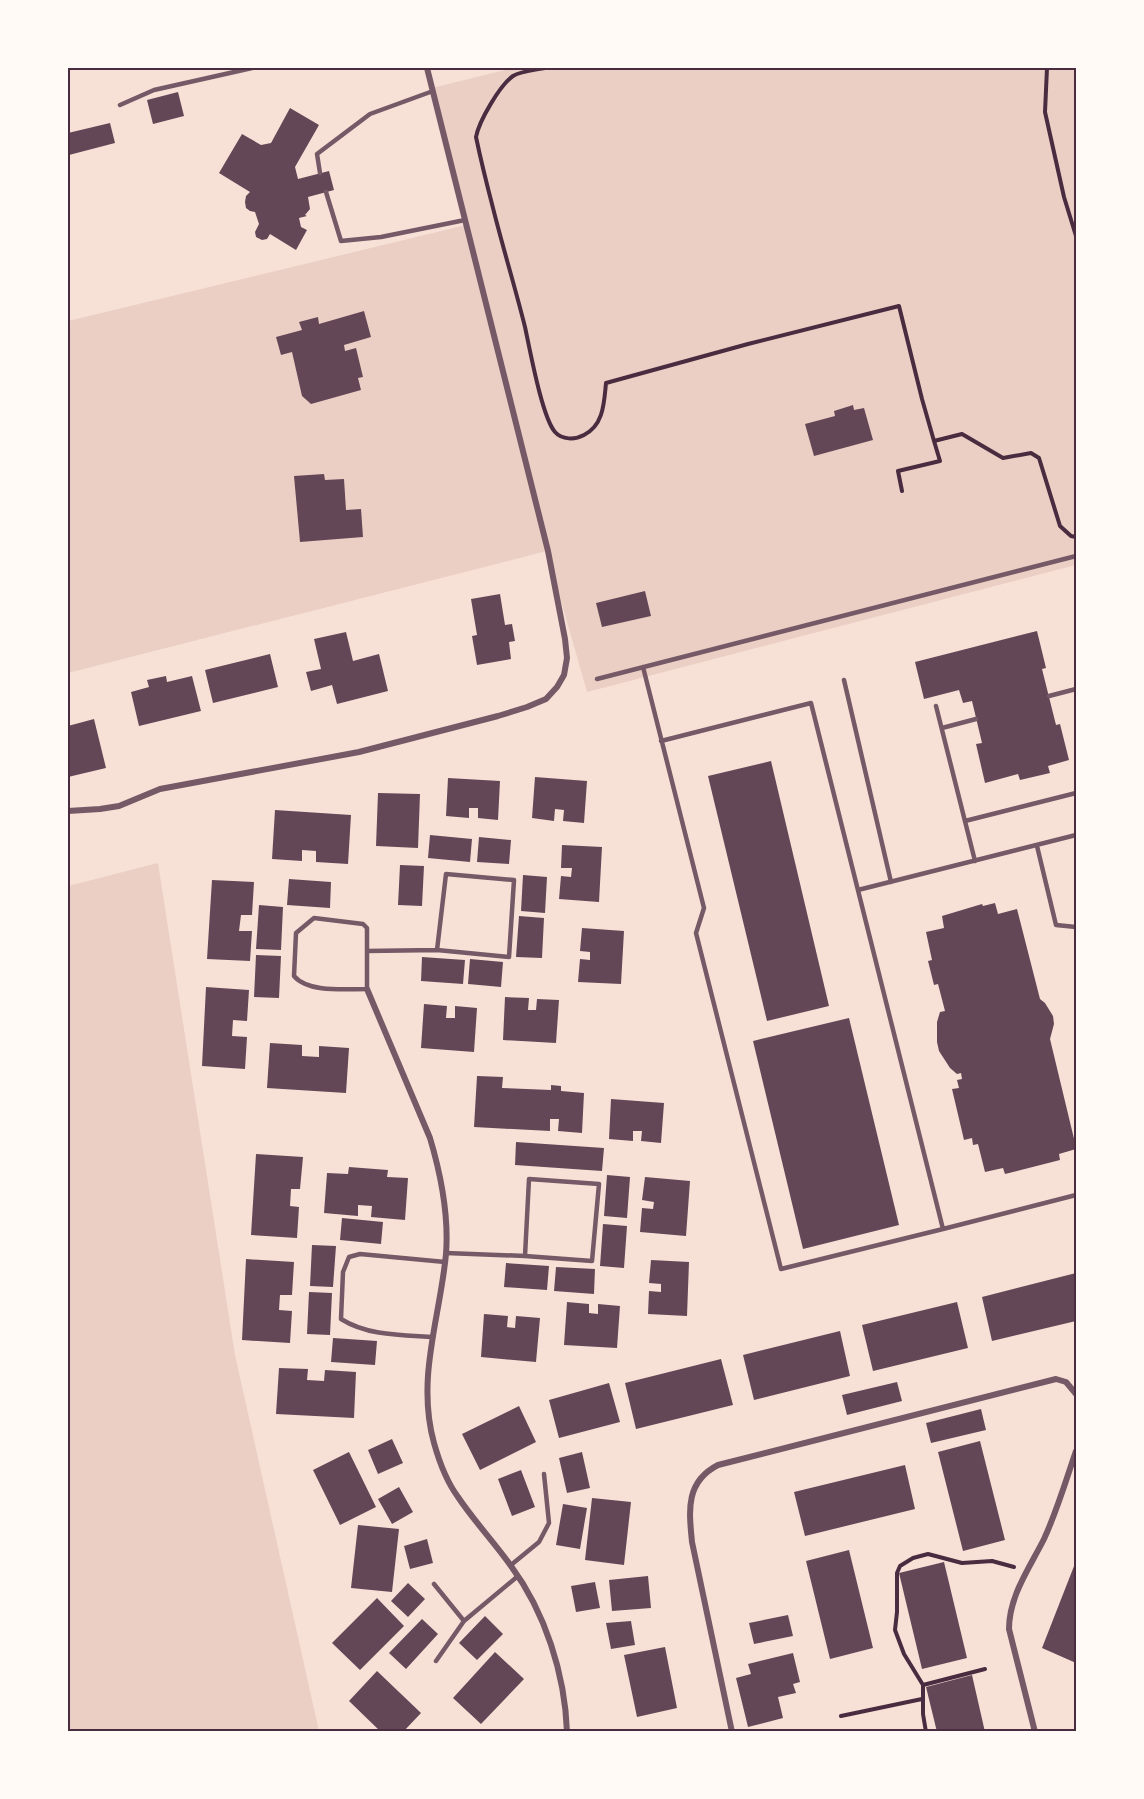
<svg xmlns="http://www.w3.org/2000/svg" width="1144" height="1799" font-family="'Titillium Web',sans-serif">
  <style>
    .green { fill: #ebcfc5 }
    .building { fill: #644757 }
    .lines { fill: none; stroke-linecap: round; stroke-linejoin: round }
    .path { stroke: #4a2c40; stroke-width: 4 }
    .service { stroke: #755966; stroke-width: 4.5 }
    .minor { stroke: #755966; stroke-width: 6 }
    .neatline { fill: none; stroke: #4a2c40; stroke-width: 2 }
  </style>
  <rect width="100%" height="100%" fill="#f7e1d7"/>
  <!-- green -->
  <path class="green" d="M513,68H1075L1076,565L587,692L547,551L68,673V321L466,225L432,88Z
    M158,863L235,1355L319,1731H68V886Z"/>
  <!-- building -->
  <path class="building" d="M178,92L184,116L153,124L147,100Z
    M290,108L319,125L295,167L298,179L329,171L334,190L308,197L310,209L305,215L307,216L299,218L301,227L307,230L296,250L270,234L267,239L262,240L256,237L255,232L259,224L255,212L250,211L246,208L245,202L246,196L250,192L219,173L242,134L261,145L271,143Z
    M110,123L115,143L69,155L68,133Z
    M364,311L371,337L344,345L345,351L356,348L363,377L358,378L361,390L311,404L302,396L292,352L281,355L276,337L302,330L299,322L318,317L319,324Z
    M853,405L854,410L864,408L873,440L814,456L805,424L835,416L834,411Z
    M324,474L325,480L344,479L346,510L361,509L363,537L300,542L294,476Z
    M645,591L651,616L602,627L596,603Z
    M500,594L505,625L512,624L515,641L509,642L511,659L477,665L472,636L477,635L471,599Z
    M1037,631L1046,668L1042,669L1056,725L1060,724L1069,760L1048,766L1050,773L1020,780L1018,774L985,783L976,744L982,743L972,701L963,703L959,690L924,699L915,662Z
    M346,632L353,661L379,654L388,691L337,704L332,685L311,691L306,672L321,669L314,639Z
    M270,654L278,687L213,703L205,670Z
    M166,676L167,682L192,676L201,711L139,726L131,692L149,687L147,680Z
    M94,719L106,768L68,777V726Z
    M771,761L829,1006L767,1021L708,776Z
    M535,777L587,781L584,823L563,821L564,810L555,809L554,821L532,818Z
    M448,778L500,781L498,820L478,818V808H469V818L446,816Z
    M378,793L420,794L418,848L376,846Z
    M275,810L351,815L348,864L316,862V851L302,850V861L272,859Z
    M430,835L472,839L470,862L428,858Z
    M479,837L511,840L509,864L477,862Z
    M562,845L602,847L599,902L559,899L561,876L571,877L572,868H561Z
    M400,865L424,866L422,906L398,905Z
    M523,875L547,877L545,913L521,911Z
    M289,879L331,882L330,908L287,905Z
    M212,880L254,882L252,915H241L239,931H252L250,961L207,959Z
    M995,903L998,914L1017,909L1040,999L1045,1003L1053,1016L1054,1024L1050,1039L1076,1147V1149L1059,1154L1060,1160L1005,1174L1003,1168L985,1172L978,1144L973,1145L972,1138L964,1140L952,1089L959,1088L957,1080L962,1079L961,1073L957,1074L950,1068L939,1051L937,1042V1022L940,1012L945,1011L938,984L934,985L928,961L932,960L926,932L944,928L942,916L982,904L983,906Z
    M259,905L283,907L281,950L256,949Z
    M519,916L544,918L542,958L516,957Z
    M582,928L624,931L621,984L578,982L580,959L590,960V952L580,951Z
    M256,955L281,956L279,998L254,997Z
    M422,957L465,960L463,984L421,981Z
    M470,959L503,962L501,987L468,984Z
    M206,987L249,990L247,1021L233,1020L232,1036L247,1037L245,1069L202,1066Z
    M505,997L529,998L528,1010H536L537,999L559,1000L556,1043L503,1040Z
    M424,1004L447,1006L446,1018H455V1006L477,1008L474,1052L421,1048Z
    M849,1018L899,1225L803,1249L753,1041Z
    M270,1043L302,1045V1056L319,1057V1046L349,1048L346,1093L267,1088Z
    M477,1076L503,1077L502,1088L551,1090V1085L561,1086V1091L584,1093L582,1133L558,1131L559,1119H550V1131L474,1127Z
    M611,1099L664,1103L661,1143L641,1141L642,1131H633V1141L609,1139Z
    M516,1142L604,1148L602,1171L515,1165Z
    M256,1154L303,1157L300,1189H291L290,1206L299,1207L297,1238L251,1235Z
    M349,1167L388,1170L387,1177L408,1178L405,1220L371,1217L372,1206L358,1205V1216L324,1213L327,1173L348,1174Z
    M607,1175L630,1177L627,1218L604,1216Z
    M645,1177L690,1181L686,1236L640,1232L642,1208L653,1209L654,1202L642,1200Z
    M342,1218L383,1222L381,1244L340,1240Z
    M603,1224L627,1226L624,1268L600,1266Z
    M312,1245L336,1246L333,1287L310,1286Z
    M246,1259L294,1262L292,1295H280L279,1310L292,1311L290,1343L242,1340Z
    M651,1260L689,1262L687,1316L648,1314L649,1291L661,1292V1284L649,1283Z
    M506,1263L549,1266L547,1290L504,1287Z
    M556,1267L595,1269L594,1294L554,1291Z
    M1076,1273V1321L992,1341L982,1297Z
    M309,1292L332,1293L330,1335L307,1334Z
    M567,1302L589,1304V1313L598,1314V1304L620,1306L617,1348L564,1345Z
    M957,1302L968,1348L873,1371L862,1325Z
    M484,1314L508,1316L507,1327L515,1328L516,1316L540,1318L536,1362L481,1357Z
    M840,1331L850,1376L754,1400L743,1355Z
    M333,1338L377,1341L375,1365L331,1362Z
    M721,1359L733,1405L636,1429L625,1383Z
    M279,1368L308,1369L307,1380L324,1381L325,1370L356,1372L354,1418L276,1414Z
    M897,1382L902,1401L847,1415L842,1395Z
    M609,1383L620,1422L559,1438L549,1400Z
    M519,1406L536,1442L480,1470L462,1434Z
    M981,1409L986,1430L931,1443L926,1423Z
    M392,1439L403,1463L378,1474L368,1450Z
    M980,1441L1005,1540L963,1551L938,1452Z
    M349,1452L376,1507L340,1525L313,1470Z
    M582,1452L590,1488L567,1493L559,1458Z
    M905,1465L915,1509L805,1536L794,1492Z
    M521,1470L535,1507L512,1516L498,1479Z
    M399,1487L413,1512L392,1524L378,1499Z
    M592,1498L631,1502L624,1565L585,1560Z
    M563,1504L587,1508L580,1549L556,1545Z
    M358,1525L399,1529L392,1592L351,1588Z
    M427,1539L433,1563L410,1569L404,1546Z
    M849,1550L873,1648L830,1659L806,1561Z
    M1076,1561V1663L1042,1648Z
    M944,1562L967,1658L922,1669L899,1573Z
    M648,1576L651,1608L612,1611L609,1580Z
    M595,1582L600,1608L576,1612L571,1586Z
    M408,1583L425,1599L408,1617L391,1601Z
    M377,1598L404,1626L360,1670L332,1643Z
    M788,1615L793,1636L754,1644L749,1623Z
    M485,1616L503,1634L477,1660L459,1643Z
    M422,1619L438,1634L406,1669L389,1653Z
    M631,1621L635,1645L611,1649L606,1623Z
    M665,1647L677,1708L637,1717L624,1655Z
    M495,1652L524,1679L481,1724L453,1698Z
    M793,1653L800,1682L793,1684L796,1693L778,1697L783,1718L748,1727L736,1678L751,1674L748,1664Z
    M377,1671L421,1713L403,1732H381L349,1701Z
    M972,1675L985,1732H937L926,1687Z"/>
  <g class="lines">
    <!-- path -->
    <path class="path" d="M545,68C535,70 521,71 513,76C500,85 479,121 476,137C481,161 487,185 493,208C503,248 515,287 525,327C530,350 542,417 555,432C562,440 575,440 584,435C604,425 604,402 606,383L748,344L899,306L922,399L934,441L962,434L1003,458L1031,453L1039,458L1060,526L1071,536L1076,537
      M1047,68L1045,112L1064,197L1076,236
      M902,491L898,471L940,461L934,441
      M923,1685L985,1669
      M841,1716L922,1699
      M926,1732L923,1714V1685L904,1654L895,1630L897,1612V1573L900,1566L913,1558L928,1554L962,1563L992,1561L1014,1567"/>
    <!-- service -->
    <path class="service" d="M120,105L154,90L252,68
      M320,173L317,154L370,114L433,91
      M326,192L341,241L381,237L465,220
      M643,667L704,908L696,933L781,1269L943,1229L811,703L661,741
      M597,679L1076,556
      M844,680L891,882
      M1049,696L1076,689
      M936,706L975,861
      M942,728L976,719
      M965,821L1076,793
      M1037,846L1056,925L1076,927
      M858,890L1076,835
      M314,918L363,924L367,928V989C346,989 308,993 294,976L296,933Z
      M367,951L437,950L446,874L514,880L509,957L437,950
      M943,1229L1076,1195
      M446,1253L525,1256L529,1179L599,1184L592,1261L525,1256
      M433,1337C402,1335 368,1336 341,1319L343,1272L349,1257L360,1254L445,1262
      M511,1565L539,1542L549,1523L544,1474
      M434,1584L464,1621
      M436,1661L464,1621L518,1576"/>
    <!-- minor -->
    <path class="minor" d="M68,811L100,809L119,806L160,789L359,752L498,716L527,707L546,699L557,687L564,675L567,658L565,639L548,551L427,68
      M367,989L430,1138C441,1175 449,1215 446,1254C440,1318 416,1378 434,1443C439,1461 447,1482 458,1497C474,1521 494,1542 511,1566C545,1612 565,1674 567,1732
      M732,1732L692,1542C689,1511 685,1482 718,1465L1056,1379L1066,1382L1076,1394
      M1035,1732L1009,1629C1009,1596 1030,1567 1044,1539C1057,1511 1066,1480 1076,1451"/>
  </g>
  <!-- border -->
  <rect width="1144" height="1799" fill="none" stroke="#fffaf5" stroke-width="138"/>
  <rect x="69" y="69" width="1006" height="1661" class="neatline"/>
</svg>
